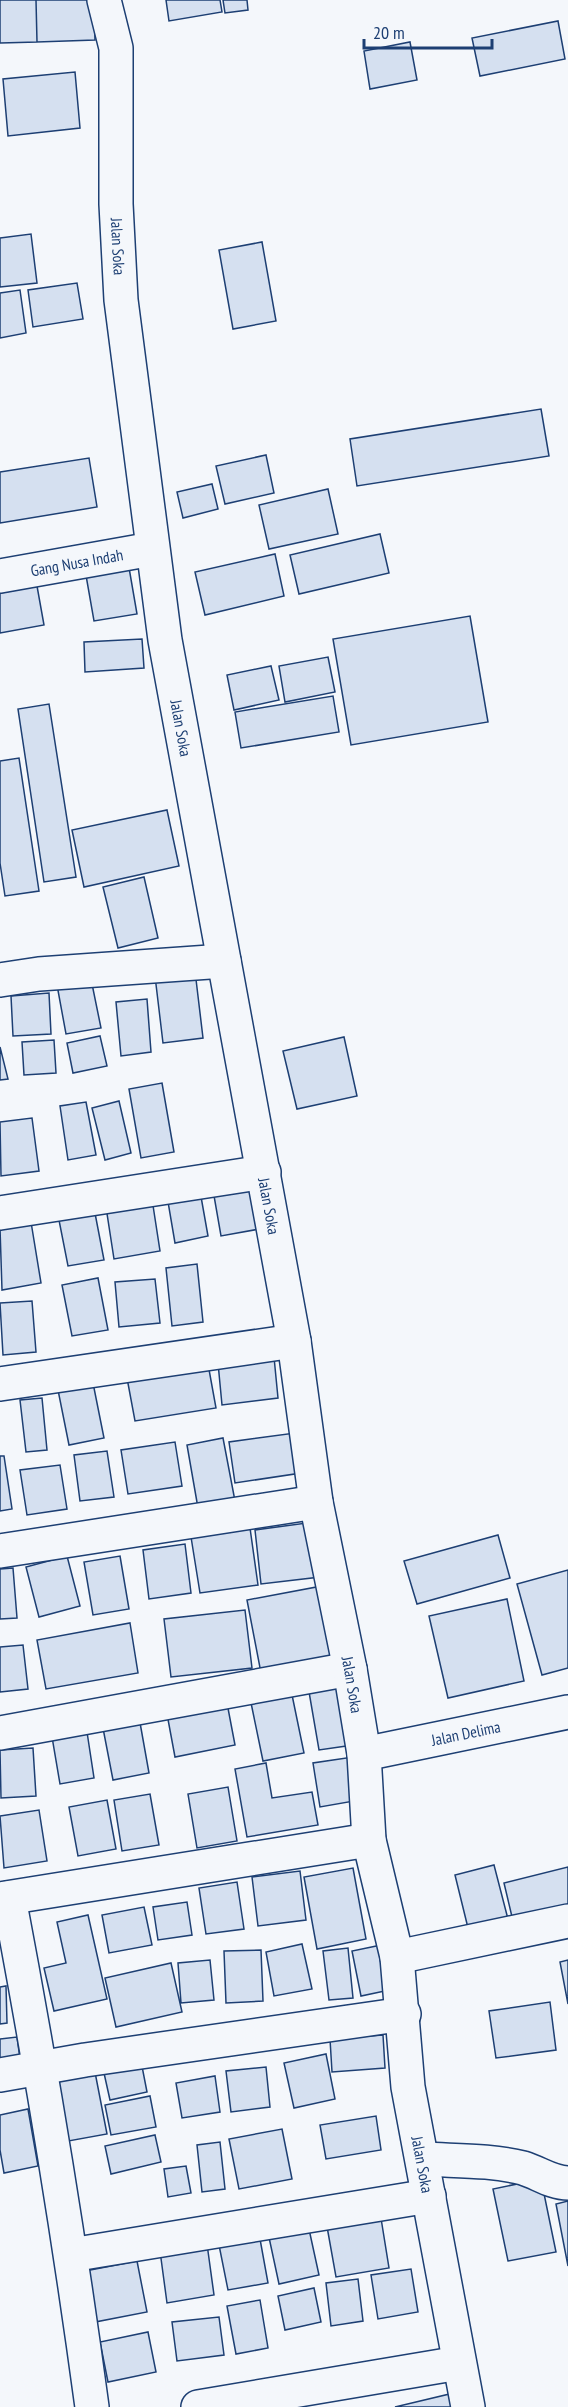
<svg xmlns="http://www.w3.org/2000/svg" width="568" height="2407" font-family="'PT Sans Narrow',sans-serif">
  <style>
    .building { fill: #d5e0f0; stroke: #1d3f73; stroke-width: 1.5 }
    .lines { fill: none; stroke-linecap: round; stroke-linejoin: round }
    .minor-casing { stroke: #1d3f73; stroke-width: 36 }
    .tertiary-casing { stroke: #1d3f73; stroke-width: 36 }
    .minor { stroke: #f4f7fb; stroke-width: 33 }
    .tertiary { stroke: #f4f7fb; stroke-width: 33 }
    .labels { text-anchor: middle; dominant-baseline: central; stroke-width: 4.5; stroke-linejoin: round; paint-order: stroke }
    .street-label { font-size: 16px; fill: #1d3f73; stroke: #f4f7fb }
  </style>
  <rect width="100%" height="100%" fill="#f4f7fb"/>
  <!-- building -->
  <path class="building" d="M0,0H36L37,42L0,43Z
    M36,0H94L95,40L37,42Z
    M166,0H220L222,12L169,21Z
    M223,0H247L248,10L225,13Z
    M558,21L565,59L480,76L472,38Z
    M410,42L417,80L370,89L364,51Z
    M75,72L80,128L8,136L3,79Z
    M31,234L37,283L0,287V238Z
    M262,242L276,321L233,329L219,250Z
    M77,283L83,319L33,327L28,290Z
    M20,290L26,333L0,338V293Z
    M541,409L549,456L357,486L350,439Z
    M266,455L274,493L225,504L216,466Z
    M89,458L97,507L0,523V472Z
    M212,484L218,509L183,518L177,492Z
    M328,489L338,534L269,549L259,505Z
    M380,534L389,573L299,594L290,555Z
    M275,554L284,596L205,615L195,572Z
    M127,556L137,614L94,621L84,564Z
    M37,586L44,625L0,633V593Z
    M470,616L488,722L351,745L333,639Z
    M142,639L144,668L85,672L84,642Z
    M328,657L335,692L285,702L279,666Z
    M271,666L279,700L234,710L227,675Z
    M333,696L339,732L241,748L235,712Z
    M49,704L76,877L44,882L18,709Z
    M19,758L39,891L5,896L0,863V761Z
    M167,810L179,866L84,887L72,830Z
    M144,877L158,938L118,948L103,887Z
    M195,971L203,1038L163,1043L155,976Z
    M91,979L101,1028L66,1034L57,985Z
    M49,993L51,1034L13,1036L11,996Z
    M147,999L151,1052L121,1056L116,1002Z
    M100,1036L107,1066L73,1073L67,1043Z
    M344,1037L357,1096L297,1109L283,1051Z
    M54,1040L56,1073L24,1075L22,1042Z
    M0,1047L8,1079L0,1080Z
    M162,1083L174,1152L141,1158L129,1089Z
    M119,1101L131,1153L105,1160L92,1108Z
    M86,1102L96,1155L68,1160L60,1106Z
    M32,1118L39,1171L1,1176L0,1122Z
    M257,1182L265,1228L221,1236L213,1190Z
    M200,1191L208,1236L175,1243L167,1196Z
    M152,1199L160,1251L114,1259L106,1207Z
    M94,1208L104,1260L68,1266L58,1215Z
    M31,1222L41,1283L2,1290L0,1228Z
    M197,1264L203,1322L172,1326L166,1268Z
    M98,1278L108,1330L72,1336L62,1285Z
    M155,1279L160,1323L119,1327L115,1282Z
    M32,1301L36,1352L3,1355L0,1303Z
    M274,1357L278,1398L222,1405L218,1363Z
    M208,1364L216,1408L135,1421L127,1378Z
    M93,1383L104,1438L69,1445L58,1390Z
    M42,1398L47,1450L26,1452L20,1400Z
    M295,1433L301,1473L235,1483L229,1442Z
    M223,1438L235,1501L198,1508L187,1445Z
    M175,1442L182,1486L128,1494L121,1450Z
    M107,1451L114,1497L80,1501L74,1455Z
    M0,1456H4L12,1509L0,1511Z
    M60,1465L67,1509L27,1515L20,1470Z
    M314,1522L320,1577L261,1584L255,1530Z
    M250,1528L258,1585L200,1593L191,1537Z
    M498,1535L510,1578L417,1604L404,1561Z
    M185,1544L191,1593L149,1599L143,1550Z
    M67,1556L80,1606L39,1617L26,1567Z
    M120,1556L129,1609L93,1615L84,1562Z
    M13,1568L17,1618L0,1619V1569Z
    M568,1570V1668L542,1675L517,1584Z
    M322,1586L335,1660L261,1673L247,1600Z
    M507,1599L524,1681L448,1698L429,1616Z
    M245,1610L252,1668L171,1677L164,1619Z
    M130,1623L138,1673L46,1689L37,1640Z
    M23,1645L28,1689L0,1692V1647Z
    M350,1679L360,1744L319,1750L308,1686Z
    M291,1690L304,1753L263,1761L250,1698Z
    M227,1703L235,1745L175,1757L167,1714Z
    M139,1717L149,1773L113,1780L102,1723Z
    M87,1732L94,1778L60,1784L52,1737Z
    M33,1748L36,1796L1,1798L0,1750Z
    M353,1757L360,1800L320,1807L313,1763Z
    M266,1763L272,1798L312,1792L318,1825L247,1837L235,1769Z
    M228,1787L237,1841L197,1848L188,1794Z
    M150,1794L159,1845L122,1851L114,1800Z
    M107,1800L116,1849L78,1856L69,1807Z
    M39,1810L47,1861L4,1868L0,1816Z
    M494,1865L509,1923L469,1932L455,1875Z
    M568,1867V1908L513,1921L504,1883Z
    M353,1868L366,1939L317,1949L304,1877Z
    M300,1871L306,1920L258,1926L252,1877Z
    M237,1882L244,1929L206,1934L199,1888Z
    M187,1902L192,1935L158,1940L153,1907Z
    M144,1907L152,1945L109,1953L102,1915Z
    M88,1915L107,1999L54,2011L44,1968L66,1963L57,1922Z
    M391,1943L399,1988L361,1996L352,1951Z
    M302,1944L312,1989L274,1996L266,1952Z
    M348,1948L353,1998L329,2000L323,1951Z
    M261,1950L263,2001L226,2003L224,1951Z
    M210,1960L214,2000L181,2003L178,1963Z
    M568,1960V2004L560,1962Z
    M171,1963L182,2012L116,2027L105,1978Z
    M6,1986L7,2023L0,2024V1987Z
    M550,2002L556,2050L496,2058L489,2011Z
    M383,2035L385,2068L332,2072L330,2039Z
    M17,2037L21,2066L0,2069V2039Z
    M326,2054L335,2099L294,2108L284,2063Z
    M140,2056L147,2092L110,2100L102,2064Z
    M94,2067L107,2134L63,2142L50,2076Z
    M266,2067L270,2107L231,2112L226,2071Z
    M215,2076L220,2112L182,2118L176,2083Z
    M150,2096L156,2127L111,2135L105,2105Z
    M28,2109L38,2166L4,2173L0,2150V2115Z
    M376,2116L381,2150L326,2159L320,2125Z
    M282,2129L292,2179L239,2189L229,2139Z
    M155,2135L161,2162L111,2174L105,2146Z
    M220,2142L225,2189L202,2192L197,2145Z
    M186,2166L191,2193L168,2197L164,2169Z
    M541,2179L556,2252L508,2261L493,2189Z
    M568,2201V2266L556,2204Z
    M380,2212L389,2268L336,2277L326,2221Z
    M307,2220L319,2275L279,2284L267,2228Z
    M258,2228L268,2283L228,2290L217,2235Z
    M207,2244L214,2295L167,2303L160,2251Z
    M137,2261L147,2312L95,2322L85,2271Z
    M411,2269L418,2312L378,2319L371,2275Z
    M358,2279L363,2321L331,2326L326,2283Z
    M314,2288L321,2322L285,2330L278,2296Z
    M260,2300L268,2348L236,2354L227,2306Z
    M219,2317L224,2355L177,2361L172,2322Z
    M148,2332L156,2372L108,2382L100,2342Z
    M458,2392L462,2407H395Z"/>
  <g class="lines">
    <!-- minor casing -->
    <g class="minor-casing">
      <g id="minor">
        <path id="s1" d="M0,576L152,549"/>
        <path d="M0,980L39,974L224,961"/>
        <path d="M0,1213L264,1172"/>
        <path d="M0,1384L294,1341"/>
        <path d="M0,1551L316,1502"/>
        <path d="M0,1733L350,1669"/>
        <path id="s2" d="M364,1754L568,1712"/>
        <path d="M9,1898C41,2067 69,2236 92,2407"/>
        <path d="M0,1899L369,1840"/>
        <path d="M397,1957L568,1921"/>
        <path d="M0,2075L85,2060L404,2014"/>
        <path d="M424,2159C456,2161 491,2160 523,2168C539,2173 552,2183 568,2183"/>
        <path d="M71,2255L429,2196"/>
        <path d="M198,2407L459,2363"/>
      </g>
    </g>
    <!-- tertiary casing -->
    <g class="tertiary-casing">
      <g id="tertiary">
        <path id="s3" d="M104,0L116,48V204L121,300L165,640L294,1341L316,1502L350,1669L364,1754L369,1840L397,1957L408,2087L468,2407"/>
      </g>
    </g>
    <!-- minor -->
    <use href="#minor" class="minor"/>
    <!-- tertiary -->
    <use href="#tertiary" class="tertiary"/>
  </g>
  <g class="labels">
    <!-- street labels -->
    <g class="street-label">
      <text stroke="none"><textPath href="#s3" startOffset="248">Jalan Soka</textPath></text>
      <text stroke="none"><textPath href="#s1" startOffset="78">Gang Nusa Indah</textPath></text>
      <text stroke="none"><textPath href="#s3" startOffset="734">Jalan Soka</textPath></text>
      <text stroke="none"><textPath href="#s3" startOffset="1220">Jalan Soka</textPath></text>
      <text stroke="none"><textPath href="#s3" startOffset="1706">Jalan Soka</textPath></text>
      <text stroke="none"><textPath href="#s2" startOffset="104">Jalan Delima</textPath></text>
      <text stroke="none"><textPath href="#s3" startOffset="2192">Jalan Soka</textPath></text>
    </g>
  </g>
  <!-- scale -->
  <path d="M364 39v9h128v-9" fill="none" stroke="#1d3f73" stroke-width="3"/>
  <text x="373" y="39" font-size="18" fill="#1d3f73" stroke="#f4f7fb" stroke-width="4.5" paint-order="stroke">20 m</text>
</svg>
